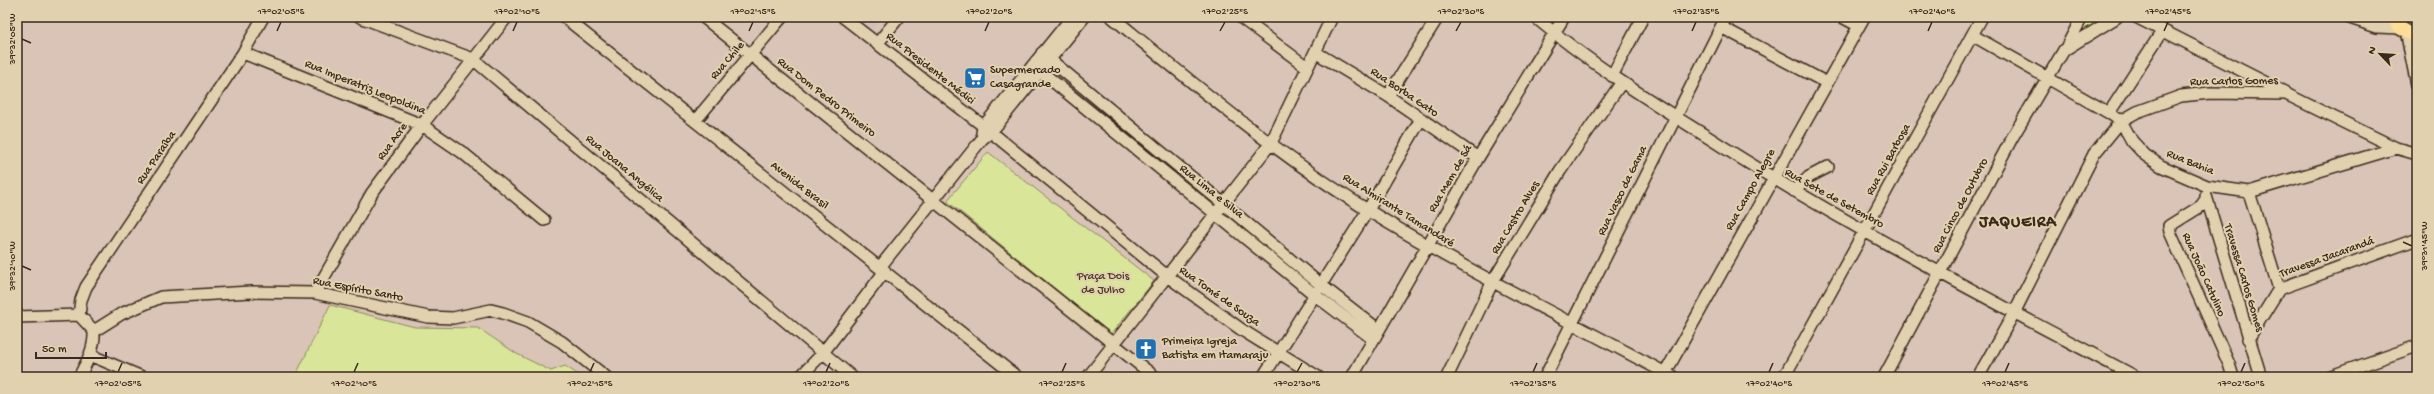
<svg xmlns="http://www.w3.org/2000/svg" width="2434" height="394" font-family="'Gochi Hand',sans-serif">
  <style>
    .built { fill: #d5bbc0 }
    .green { fill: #d9e699; stroke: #8a885c }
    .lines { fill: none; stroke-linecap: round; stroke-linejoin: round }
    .minor-casing { stroke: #3b2a1e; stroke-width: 14 }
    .major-casing { stroke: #3b2a1e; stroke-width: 17 }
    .minor { stroke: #e2d1ae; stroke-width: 11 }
    .major { stroke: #fdde96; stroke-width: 14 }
    .ticks { fill: none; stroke: #3b2a1e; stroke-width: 1.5 }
    .labels { text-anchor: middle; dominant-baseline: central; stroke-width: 4; stroke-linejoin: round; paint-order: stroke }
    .street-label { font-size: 12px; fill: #3b2a1e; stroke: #e2d1ae }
    .poi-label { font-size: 12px; fill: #3b2a1e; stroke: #e2d1ae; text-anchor: start }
    .park-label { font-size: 12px; fill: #4b3d2a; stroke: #e2d1ae }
    .district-label { font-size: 16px; font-weight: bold; letter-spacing: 1px; fill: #3b2a1e; stroke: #e2d1ae }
    .neatline { fill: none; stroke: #3b2a1e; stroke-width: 1.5 }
    .ticks-label { font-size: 10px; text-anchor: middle; fill: #3b2a1e }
  </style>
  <rect width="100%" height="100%" fill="#dac4b8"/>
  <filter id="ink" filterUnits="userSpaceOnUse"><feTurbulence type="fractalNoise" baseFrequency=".025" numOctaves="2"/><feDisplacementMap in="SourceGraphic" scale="8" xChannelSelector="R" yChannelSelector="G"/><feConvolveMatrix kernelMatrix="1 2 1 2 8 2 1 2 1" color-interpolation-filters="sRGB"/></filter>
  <g filter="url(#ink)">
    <!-- built -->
    <path class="built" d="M859,17H882L873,28Z"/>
    <!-- green -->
    <path class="green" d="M2089,17H2103L2079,34Z
      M988,152L1154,281L1111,334L947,201Z
      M330,305L415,327L478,328L517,354L551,371L565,366L582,377H295Z"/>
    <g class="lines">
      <!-- minor casing -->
      <g class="minor-casing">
        <path id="minor" d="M360,17L473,59L852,377
          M564,17L1017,377
          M703,17L1155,377
          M843,17L991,132L1167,276L1242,330L1318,377
          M1112,17C1195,85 1278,155 1369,211C1468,272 1572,322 1673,377
          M1240,17L1307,67
          M1535,17C1588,62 1647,99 1706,136C1844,225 1991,300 2136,377
          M1842,17L1859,26
          M2136,17L2286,93
          M2347,17L2377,27L2401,28
          M1721,27L1827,83
          M2406,31L2417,85
          M1972,35L2109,113L2121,121L2132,141L2145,155L2161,166L2207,186L2249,192L2396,148
          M877,44L899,17
          M2065,50L2082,17
          M1315,52L1388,96L1478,158
          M243,53L422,125L463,153L544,220
          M1042,53L1321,285L1379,330
          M1033,65L1315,295L1373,339
          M1612,76L1643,17
          M1388,96L1438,17
          M2109,113L2163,30
          M695,121L782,17
          M982,133L983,127L1072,17
          M1794,191L1809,177L1828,167
          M2249,192L2279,289
          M2206,196L2261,377
          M2206,199L2201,206L2169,226L2170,232L2229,364L2233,377
          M880,267L982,139L991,132L1084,17
          M315,293L372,193L422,125L507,17
          M79,315L81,300L86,287L243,53L263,17
          M17,317L79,315L94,331
          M94,331L121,314L161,297L251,292L315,293L428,317L453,318L491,310L503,313L528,322L562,342L606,377
          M2248,339L2279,289L2417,239
          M90,355L142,377
          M79,377C87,362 95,348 94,331
          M800,377L822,354L885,271
          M1088,377L1271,143L1332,17
          M1263,377L1368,210L1421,119
          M1352,377L1478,158L1564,17
          M1447,377L1493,281L1560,171L1622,82
          M1545,377L1726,17
          M1663,377L1864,17
          M1784,377L1982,17
          M1884,377L2012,138L2064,50L2117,17
          M1978,377L2014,313L2094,154L2121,121L2137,112L2181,96L2210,93L2286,94L2396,148L2417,154
          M2328,377L2417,346"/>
      </g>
      <!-- major casing -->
      <g class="major-casing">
        <path id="major" d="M2393,17L2401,28L2417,37"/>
      </g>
      <!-- minor -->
      <use href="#minor" class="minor"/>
      <!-- major -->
      <use href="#major" class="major"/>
    </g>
  </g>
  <!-- ticks -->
  <path class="ticks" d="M277,31L281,22M513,31L517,22M749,31L753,22M985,31L989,22M1220,31L1225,22M1456,31L1461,22M1692,31L1696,22M1928,31L1932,22M2164,31L2168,22M22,39L31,43M2403,242L2412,246M22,266L31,270M118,372L122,363M354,372L358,363M590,372L594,363M826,372L830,363M1062,372L1066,363M1297,372L1302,363M1533,372L1537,363M1769,372L1773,363M2005,372L2009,363M2241,372L2245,363"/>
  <!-- icons -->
  <defs>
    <g id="supermarket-square" transform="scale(1.15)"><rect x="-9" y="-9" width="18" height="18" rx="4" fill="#1f6fb2" stroke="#e2d1ae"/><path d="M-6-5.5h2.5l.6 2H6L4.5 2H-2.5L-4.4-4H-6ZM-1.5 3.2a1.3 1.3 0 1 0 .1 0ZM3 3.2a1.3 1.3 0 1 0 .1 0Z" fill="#fff"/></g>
    <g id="church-square" transform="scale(1.15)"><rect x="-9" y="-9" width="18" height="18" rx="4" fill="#1f6fb2" stroke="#e2d1ae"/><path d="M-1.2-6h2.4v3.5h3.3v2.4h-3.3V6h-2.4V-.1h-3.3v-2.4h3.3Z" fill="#fff"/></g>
  </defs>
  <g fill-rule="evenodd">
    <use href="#supermarket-square" x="975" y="78"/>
    <use href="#church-square" x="1146" y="349"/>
  </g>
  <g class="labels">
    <!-- street labels -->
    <g class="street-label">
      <text transform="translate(728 61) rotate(-50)">Rua Chile</text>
      <text transform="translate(930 69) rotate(38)">Rua Presidente Médici</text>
      <text transform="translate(2234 82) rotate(-1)">Rua Carlos Gomes</text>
      <text transform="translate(365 88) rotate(22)">Rua Imperatriz Leopoldina</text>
      <text transform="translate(1404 93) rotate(34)">Rua Borba Gato</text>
      <text transform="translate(826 98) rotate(38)">Rua Dom Pedro Primeiro</text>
      <text transform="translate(393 142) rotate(-54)">Rua Acre</text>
      <text transform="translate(157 158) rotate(-56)">Rua Paraíba</text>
      <text transform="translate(1889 160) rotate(-61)">Rua Rui Barbosa</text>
      <text transform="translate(2190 163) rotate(22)">Rua Bahia</text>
      <text transform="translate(624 169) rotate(40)">Rua Joana Angélica</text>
      <text transform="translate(1451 179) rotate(-60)">Rua Mem de Sá</text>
      <text transform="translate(799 186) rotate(38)">Avenida Brasil</text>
      <text transform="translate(1751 190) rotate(-61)">Rua Campo Alegre</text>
      <text transform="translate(1623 191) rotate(-64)">Rua Vasco da Gama</text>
      <text transform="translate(1211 192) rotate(39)">Rua Lima e Silva</text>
      <text transform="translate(1834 199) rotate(29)">Rua Sete de Setembro</text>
      <text transform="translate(1961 206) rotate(-62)">Rua Cinco de Outubro</text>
      <text transform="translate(1398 211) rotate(32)">Rua Almirante Tamandaré</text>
      <text transform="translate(1516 218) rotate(-59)">Rua Castro Alves</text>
      <text transform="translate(2327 258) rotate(-20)">Travessa Jacarandá</text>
      <text transform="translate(2203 275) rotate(66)">Rua João Catulino</text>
      <text transform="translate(2243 278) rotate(73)">Travessa Carlos Gomes</text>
      <text transform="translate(358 290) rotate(11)">Rua Espírito Santo</text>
      <text transform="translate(1219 297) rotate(35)">Rua Tomé de Souza</text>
    </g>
    <!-- poi labels -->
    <g class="poi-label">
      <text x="990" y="71">Supermercado<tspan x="990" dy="14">Casagrande</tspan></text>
      <text x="1162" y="342">Primeira Igreja<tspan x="1162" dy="14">Batista em Itamaraju</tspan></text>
    </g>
    <!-- park labels -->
    <g class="park-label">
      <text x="1103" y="277">Praça Dois<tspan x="1103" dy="14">de Julho</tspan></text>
    </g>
    <!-- district labels -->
    <g class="district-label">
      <text x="2018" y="223">JAQUEIRA</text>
    </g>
  </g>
  <!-- margin -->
  <rect width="2434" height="394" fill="none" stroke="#e2d1ae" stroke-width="44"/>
  <!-- north arrow -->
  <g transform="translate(2380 54) rotate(295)" stroke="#e2d1ae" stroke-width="3" paint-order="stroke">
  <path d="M0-3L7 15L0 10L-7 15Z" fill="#3b2a1e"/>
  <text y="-6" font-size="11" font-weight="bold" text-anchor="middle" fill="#3b2a1e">N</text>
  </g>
  <!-- scale -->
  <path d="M36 352v6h70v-6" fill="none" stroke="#3b2a1e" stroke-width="2"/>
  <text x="42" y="352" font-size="12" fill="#3b2a1e" stroke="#e2d1ae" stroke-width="3" paint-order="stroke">50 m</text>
  <rect x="22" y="22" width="2390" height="350" class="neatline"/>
  <g class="ticks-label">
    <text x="281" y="14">17°02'05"S</text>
    <text x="517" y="14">17°02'10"S</text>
    <text x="753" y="14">17°02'15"S</text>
    <text x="989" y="14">17°02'20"S</text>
    <text x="1225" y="14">17°02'25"S</text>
    <text x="1461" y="14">17°02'30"S</text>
    <text x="1696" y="14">17°02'35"S</text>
    <text x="1932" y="14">17°02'40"S</text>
    <text x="2168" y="14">17°02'45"S</text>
    <text transform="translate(11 39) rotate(-90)" y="4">39°32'05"W</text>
    <text transform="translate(2423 246) rotate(-90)" y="4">39°31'45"W</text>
    <text transform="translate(11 266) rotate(-90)" y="4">39°32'10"W</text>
    <text x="118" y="386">17°02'05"S</text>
    <text x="354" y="386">17°02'10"S</text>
    <text x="590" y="386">17°02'15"S</text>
    <text x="826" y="386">17°02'20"S</text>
    <text x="1062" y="386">17°02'25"S</text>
    <text x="1297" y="386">17°02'30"S</text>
    <text x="1533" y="386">17°02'35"S</text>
    <text x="1769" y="386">17°02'40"S</text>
    <text x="2005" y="386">17°02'45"S</text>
    <text x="2241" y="386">17°02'50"S</text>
  </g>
</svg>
